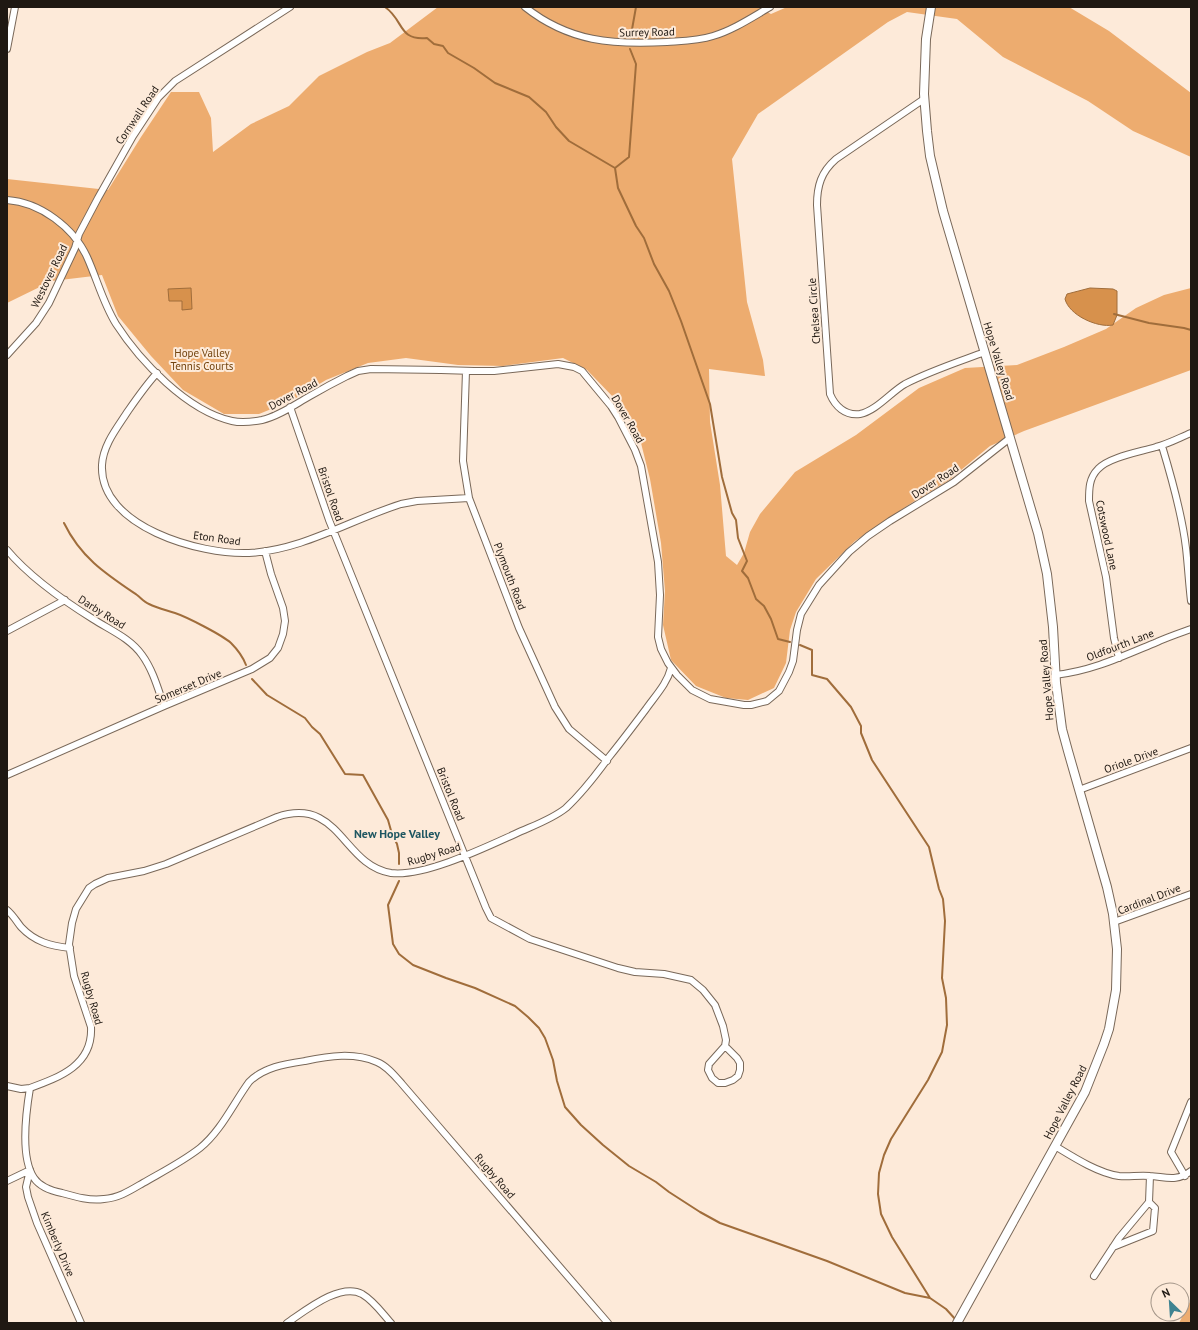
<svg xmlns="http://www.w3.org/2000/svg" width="1198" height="1330" font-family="'PT Sans',sans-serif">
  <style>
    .green { fill: #edac6f }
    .water { fill: #d7914c; stroke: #a06d3b }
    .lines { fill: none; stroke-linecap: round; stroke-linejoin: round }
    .stream { stroke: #a06d3b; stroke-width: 2 }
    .street-casing { stroke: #796859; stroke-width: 8 }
    .secondary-casing { stroke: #796859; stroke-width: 10 }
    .street { stroke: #fff; stroke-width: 6 }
    .secondary { stroke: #fff; stroke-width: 8 }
    .labels { text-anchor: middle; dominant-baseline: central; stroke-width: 4; stroke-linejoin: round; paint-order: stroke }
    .street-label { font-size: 11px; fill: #1f1812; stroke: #fdead9 }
    .park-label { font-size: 11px; fill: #73440f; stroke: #fdead9 }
    .neighbourhood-label { font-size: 12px; font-weight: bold; fill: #1e5661; stroke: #fdead9 }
  </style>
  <rect width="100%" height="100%" fill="#fdead9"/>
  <!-- green -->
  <path class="green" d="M438,7H758L771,14L787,7H1069L1109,31L1191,93V157L1133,131L1088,101L1003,57L957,19L907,12L888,22L758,114L732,159L747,302L763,360L765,376L709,369L710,422L720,485L726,556L737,565L744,553L750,532L760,514L795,472L856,435L919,388L965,368L1017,365L1064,347L1106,329L1136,308L1164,295L1191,288V370L1024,431L990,446L949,480L913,502L855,541L816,579L796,612L790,630L786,663L774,688L748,700L726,698L696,686L671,660L663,625L665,591L661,543L650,479L640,439L615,399L587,370L563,358L503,366L458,365L406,358L368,363L326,380L291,401L259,414H224L183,390L151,356L118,316L102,275L52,281L7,303V179L108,190L141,137L171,92H199L211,118L213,152L251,124L289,106L319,76L367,52L390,43Z
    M1191,1300V1323H1179Z"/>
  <!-- water -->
  <path class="water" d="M191,288L192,309L182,310V301H169L168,289Z
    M1090,288L1113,289L1117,291V315L1113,325C1097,328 1069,315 1065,299L1067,294Z"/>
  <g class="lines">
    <!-- stream -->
    <path class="stream" d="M385,7C404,20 398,41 427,38L434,44L443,46L448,53L474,68L495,83L529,97L546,112L556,127L569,141L615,168
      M631,35L636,7
      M615,168L618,188L636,226L644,238L654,264L669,291L681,321L710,404L722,477L732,513L736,520L738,538L747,561L742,571L748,578L756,599L764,606L771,619L778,639L790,642
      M615,168L629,157L636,64L630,49
      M1114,314L1149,323L1184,328L1191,330
      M64,523C81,558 106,574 137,595C141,598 144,602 149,604C157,608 166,610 175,613C187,617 222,635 231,643C237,649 243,657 246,665
      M800,645L812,650V675L827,679L851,707L861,726V733L872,760L929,847L939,889L943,899L945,921L942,978L946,998L947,1025L942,1052L928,1080L891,1139L884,1155L879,1173L878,1194L881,1214L892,1237L930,1298
      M252,679L267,695L305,718L312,727L320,734L345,774L363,775L388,820L392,834L397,844L399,853V864
      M399,881L388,905L393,944L399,954L413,965L446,978L475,988L515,1006L528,1017L539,1028L545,1038L553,1060L557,1081L565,1107L581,1125L603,1145L629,1166L656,1182L669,1192L700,1212L720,1223L827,1261L905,1293L930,1298L946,1309L956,1320"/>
    <!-- street casing -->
    <g class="street-casing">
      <path id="street" d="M525,7C569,42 613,45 667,42C682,41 698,41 713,36C733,30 751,18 770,7
        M7,49L15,7
        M924,99L836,159C821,172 817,186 817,205L830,394C835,406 845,416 860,414C876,411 891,392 905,384C930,371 958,362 985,352
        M7,200C40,202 74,228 87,257C97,279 103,303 116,324C140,361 187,411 232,421C241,423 252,422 262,420C279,416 294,405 310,396C322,389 335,382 347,376L358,371L371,369L441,370L474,371H494L558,364L574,367L582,371L611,406L618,417L635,450L641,466L658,562L660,595L658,637L661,649L668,663L677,675L692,690L710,699L744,705H751L767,701L779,691L789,672L793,661L797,630L801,614L819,585L849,552L868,536L890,521L954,482L1010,438
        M7,355L36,323L49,303L75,248L79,234L98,198L133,136L158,98L175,81L290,7
        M466,371L463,461L469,498L519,628L555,707L569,729L607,761
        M157,373C146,385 137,398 128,411C117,428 103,445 102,465C99,527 201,555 249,553C303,550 350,520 401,504L417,501L469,498
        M290,407L329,520L486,908L491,918L530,939L618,968L635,972L664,974L691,980L703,990L715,1005L723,1026L726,1040L725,1046L709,1064L708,1070L712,1078L718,1083H725L733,1080L738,1076L740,1070V1063L737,1058L725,1046
        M1162,446C1172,479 1182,514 1186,548C1188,566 1189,584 1191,601
        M7,550C29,576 64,601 93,619C110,630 130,638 142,655C153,670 158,689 164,706
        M7,631L65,600
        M1119,658L1114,638L1106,577L1089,501C1089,489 1089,478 1098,469C1109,457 1140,452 1156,447C1168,444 1179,438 1191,433
        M1055,675C1092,671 1123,656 1157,642C1168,637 1180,633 1191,629
        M7,775L164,706L252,669L270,658L278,648L283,634L285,621L283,608L271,574L265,551
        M1079,790L1191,748
        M7,910C13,915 17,922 21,927C35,942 51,946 70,948
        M1114,922L1191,894
        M7,1086L21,1089L30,1088
        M1055,1146C1073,1157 1098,1173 1119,1176C1129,1177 1139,1175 1150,1176C1166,1177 1177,1182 1191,1171
        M30,1170L26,1187L28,1197L37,1223L81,1323
        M1185,1176L1171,1152L1191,1102
        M7,1181L30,1170
        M1113,1247L1153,1231L1155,1208L1149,1202
        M1094,1276L1119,1238L1149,1202L1150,1176
        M287,1323C305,1311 340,1282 362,1294C374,1301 382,1313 391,1323
        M608,1323L402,1084C395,1076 387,1066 377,1062C354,1052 329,1056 305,1061C285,1064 264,1067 249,1082C233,1104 221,1131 200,1148C182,1162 162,1172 143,1183C131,1190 119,1198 104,1199C90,1201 76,1197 62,1193C52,1191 40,1187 34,1178C20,1157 26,1112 30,1088C60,1077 93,1065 91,1027L74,976L69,944L72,923L76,909L89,888L95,884L108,878L144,871L166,864L277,817C340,796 342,865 391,873C424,877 484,848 515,834C532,826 551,820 566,808C582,793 596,775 609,757C622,741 634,725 646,709C655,696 667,684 671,668"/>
    </g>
    <!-- secondary casing -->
    <g class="secondary-casing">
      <path id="secondary" d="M931,7L926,39L924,94L927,131L930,156L943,211L1038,533L1047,574L1053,627L1056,683L1062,729L1068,751L1107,887L1113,914L1117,949L1116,990L1109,1029L1104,1044L1085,1092L957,1323"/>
    </g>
    <!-- street -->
    <use href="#street" class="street"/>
    <!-- secondary -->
    <use href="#secondary" class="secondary"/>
  </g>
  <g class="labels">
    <!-- street labels -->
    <g class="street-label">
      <text transform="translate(647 32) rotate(-1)">Surrey Road</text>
      <text transform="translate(137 115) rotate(-56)">Cornwall Road</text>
      <text transform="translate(49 276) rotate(-64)">Westover Road</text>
      <text transform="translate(814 311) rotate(-94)">Chelsea Circle</text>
      <text transform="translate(999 361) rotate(73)">Hope Valley Road</text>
      <text transform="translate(293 394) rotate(-28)">Dover Road</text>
      <text transform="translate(628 419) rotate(60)">Dover Road</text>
      <text transform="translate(935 481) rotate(-33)">Dover Road</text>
      <text transform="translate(331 494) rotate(71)">Bristol Road</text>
      <text transform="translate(1107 535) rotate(78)">Cotswood Lane</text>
      <text transform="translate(217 538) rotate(8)">Eton Road</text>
      <text transform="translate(510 576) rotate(69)">Plymouth Road</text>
      <text transform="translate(102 612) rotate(32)">Darby Road</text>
      <text transform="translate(1120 645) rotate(-21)">Oldfourth Lane</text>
      <text transform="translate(1046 680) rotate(-95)">Hope Valley Road</text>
      <text transform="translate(188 686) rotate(-23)">Somerset Drive</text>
      <text transform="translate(1131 760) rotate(-20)">Oriole Drive</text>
      <text transform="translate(451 794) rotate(68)">Bristol Road</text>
      <text transform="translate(434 854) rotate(-17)">Rugby Road</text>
      <text transform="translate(1149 899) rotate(-21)">Cardinal Drive</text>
      <text transform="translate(92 998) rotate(74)">Rugby Road</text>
      <text transform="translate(1065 1102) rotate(-63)">Hope Valley Road</text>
      <text transform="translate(495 1176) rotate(49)">Rugby Road</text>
      <text transform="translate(58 1244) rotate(67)">Kimberly Drive</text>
    </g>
    <!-- park labels -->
    <g class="park-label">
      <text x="202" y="353">Hope Valley<tspan x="202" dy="13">Tennis Courts</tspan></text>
    </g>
    <!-- neighbourhood labels -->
    <g class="neighbourhood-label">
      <text x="397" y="833">New Hope Valley</text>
    </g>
  </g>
  <!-- border -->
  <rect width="1198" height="1330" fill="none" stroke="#1f1812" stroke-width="16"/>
  <!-- north arrow -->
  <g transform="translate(1170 1302) rotate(335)"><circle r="19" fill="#fdead9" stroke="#a49689"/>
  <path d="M0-3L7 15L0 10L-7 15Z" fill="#3f8391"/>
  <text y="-6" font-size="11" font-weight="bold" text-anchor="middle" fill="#1f1812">N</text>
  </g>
</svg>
